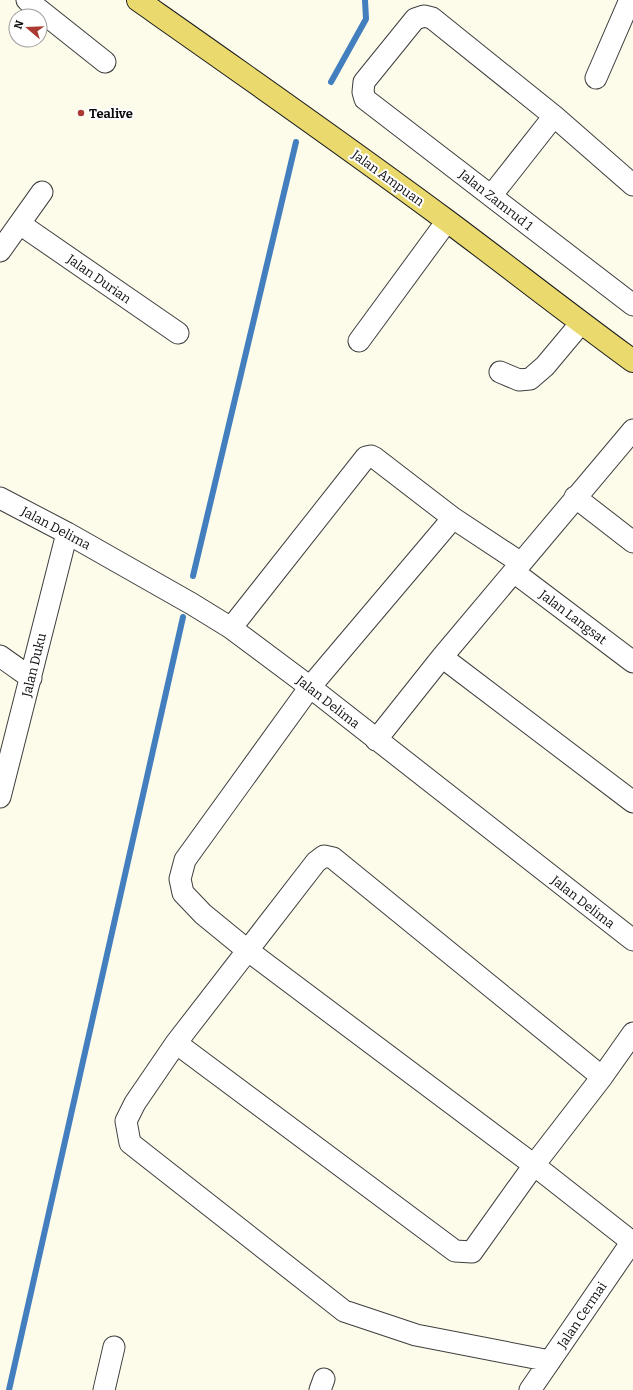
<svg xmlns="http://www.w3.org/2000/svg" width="633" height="1390" font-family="Bitter,serif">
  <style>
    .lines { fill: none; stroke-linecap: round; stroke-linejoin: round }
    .stream { stroke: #437fbe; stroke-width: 6 }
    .minor-casing { stroke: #3e3e3e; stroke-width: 23 }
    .major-casing { stroke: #1c1c1c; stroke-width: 24 }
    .minor { stroke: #fff; stroke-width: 21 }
    .major { stroke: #eada6e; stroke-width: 22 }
    .poi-dot { fill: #ab3b32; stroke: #fff; stroke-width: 1.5 }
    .labels { text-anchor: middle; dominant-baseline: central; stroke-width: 4; stroke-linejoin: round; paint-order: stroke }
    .poi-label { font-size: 13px; font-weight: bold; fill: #0b0b0b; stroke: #fff; text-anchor: start }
    .street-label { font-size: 13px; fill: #0b0b0b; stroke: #fff }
  </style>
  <rect width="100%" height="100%" fill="#fdfbea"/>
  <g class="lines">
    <!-- stream -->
    <path class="stream" d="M331,82L366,19L365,0
      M193,576L296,142
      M9,1390L183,617"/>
    <!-- minor casing -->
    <g class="minor-casing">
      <path id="minor" d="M27,0L105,62
        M596,78L629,2
        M633,185L554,116L432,18L424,16L415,19L364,82L363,92L365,99L633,305
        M491,196L554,116
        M20,224L178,333
        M0,251L42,192
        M359,341L447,221
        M500,372L519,380L530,379L545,366L581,323
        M575,497L633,542
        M0,498L67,533L192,604L231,628L310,687L633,940
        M453,518L310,687L185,860L180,879L183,893L203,914L247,950L534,1165L632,1242
        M514,572L633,662
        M231,628L366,457L371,456L375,458L453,518L521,563
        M0,656L31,678
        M442,657L633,802
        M376,740L442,657L633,430
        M0,797L67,533
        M176,1043L455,1251L472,1252L534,1165L602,1077L633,1033
        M550,1361L416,1335L344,1311L130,1143L126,1121L135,1103L176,1043L316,862L324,856L333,858L602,1077
        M104,1390L114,1347
        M320,1390L324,1379
        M530,1390L633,1240"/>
    </g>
    <!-- major casing -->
    <g class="major-casing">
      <path id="major" d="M138,0C242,73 345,145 446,220C509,267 570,315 633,361"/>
    </g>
    <!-- minor -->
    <use href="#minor" class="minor"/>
    <!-- major -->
    <use href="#major" class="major"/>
  </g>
  <!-- markers -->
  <circle class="poi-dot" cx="81" cy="113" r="4"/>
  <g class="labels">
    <!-- poi labels -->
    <g class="poi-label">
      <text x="89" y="113">Tealive</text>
    </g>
    <!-- street labels -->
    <g class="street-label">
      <text transform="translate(388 178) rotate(36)">Jalan Ampuan</text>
      <text transform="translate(496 200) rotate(38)">Jalan Zamrud 1</text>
      <text transform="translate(99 279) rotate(35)">Jalan Durian</text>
      <text transform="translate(56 528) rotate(28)">Jalan Delima</text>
      <text transform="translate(573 617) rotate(37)">Jalan Langsat</text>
      <text transform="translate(34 665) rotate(-76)">Jalan Duku</text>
      <text transform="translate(328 702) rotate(38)">Jalan Delima</text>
      <text transform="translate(583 902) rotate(38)">Jalan Delima</text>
      <text transform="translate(582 1315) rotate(-56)">Jalan Cermai</text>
    </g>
  </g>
  <!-- north arrow -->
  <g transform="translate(28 28) rotate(289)"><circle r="19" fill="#ffffff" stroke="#9d9d9d"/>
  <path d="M0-3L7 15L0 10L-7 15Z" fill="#ab3b32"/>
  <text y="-6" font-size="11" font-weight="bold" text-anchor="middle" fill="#0b0b0b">N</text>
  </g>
</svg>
